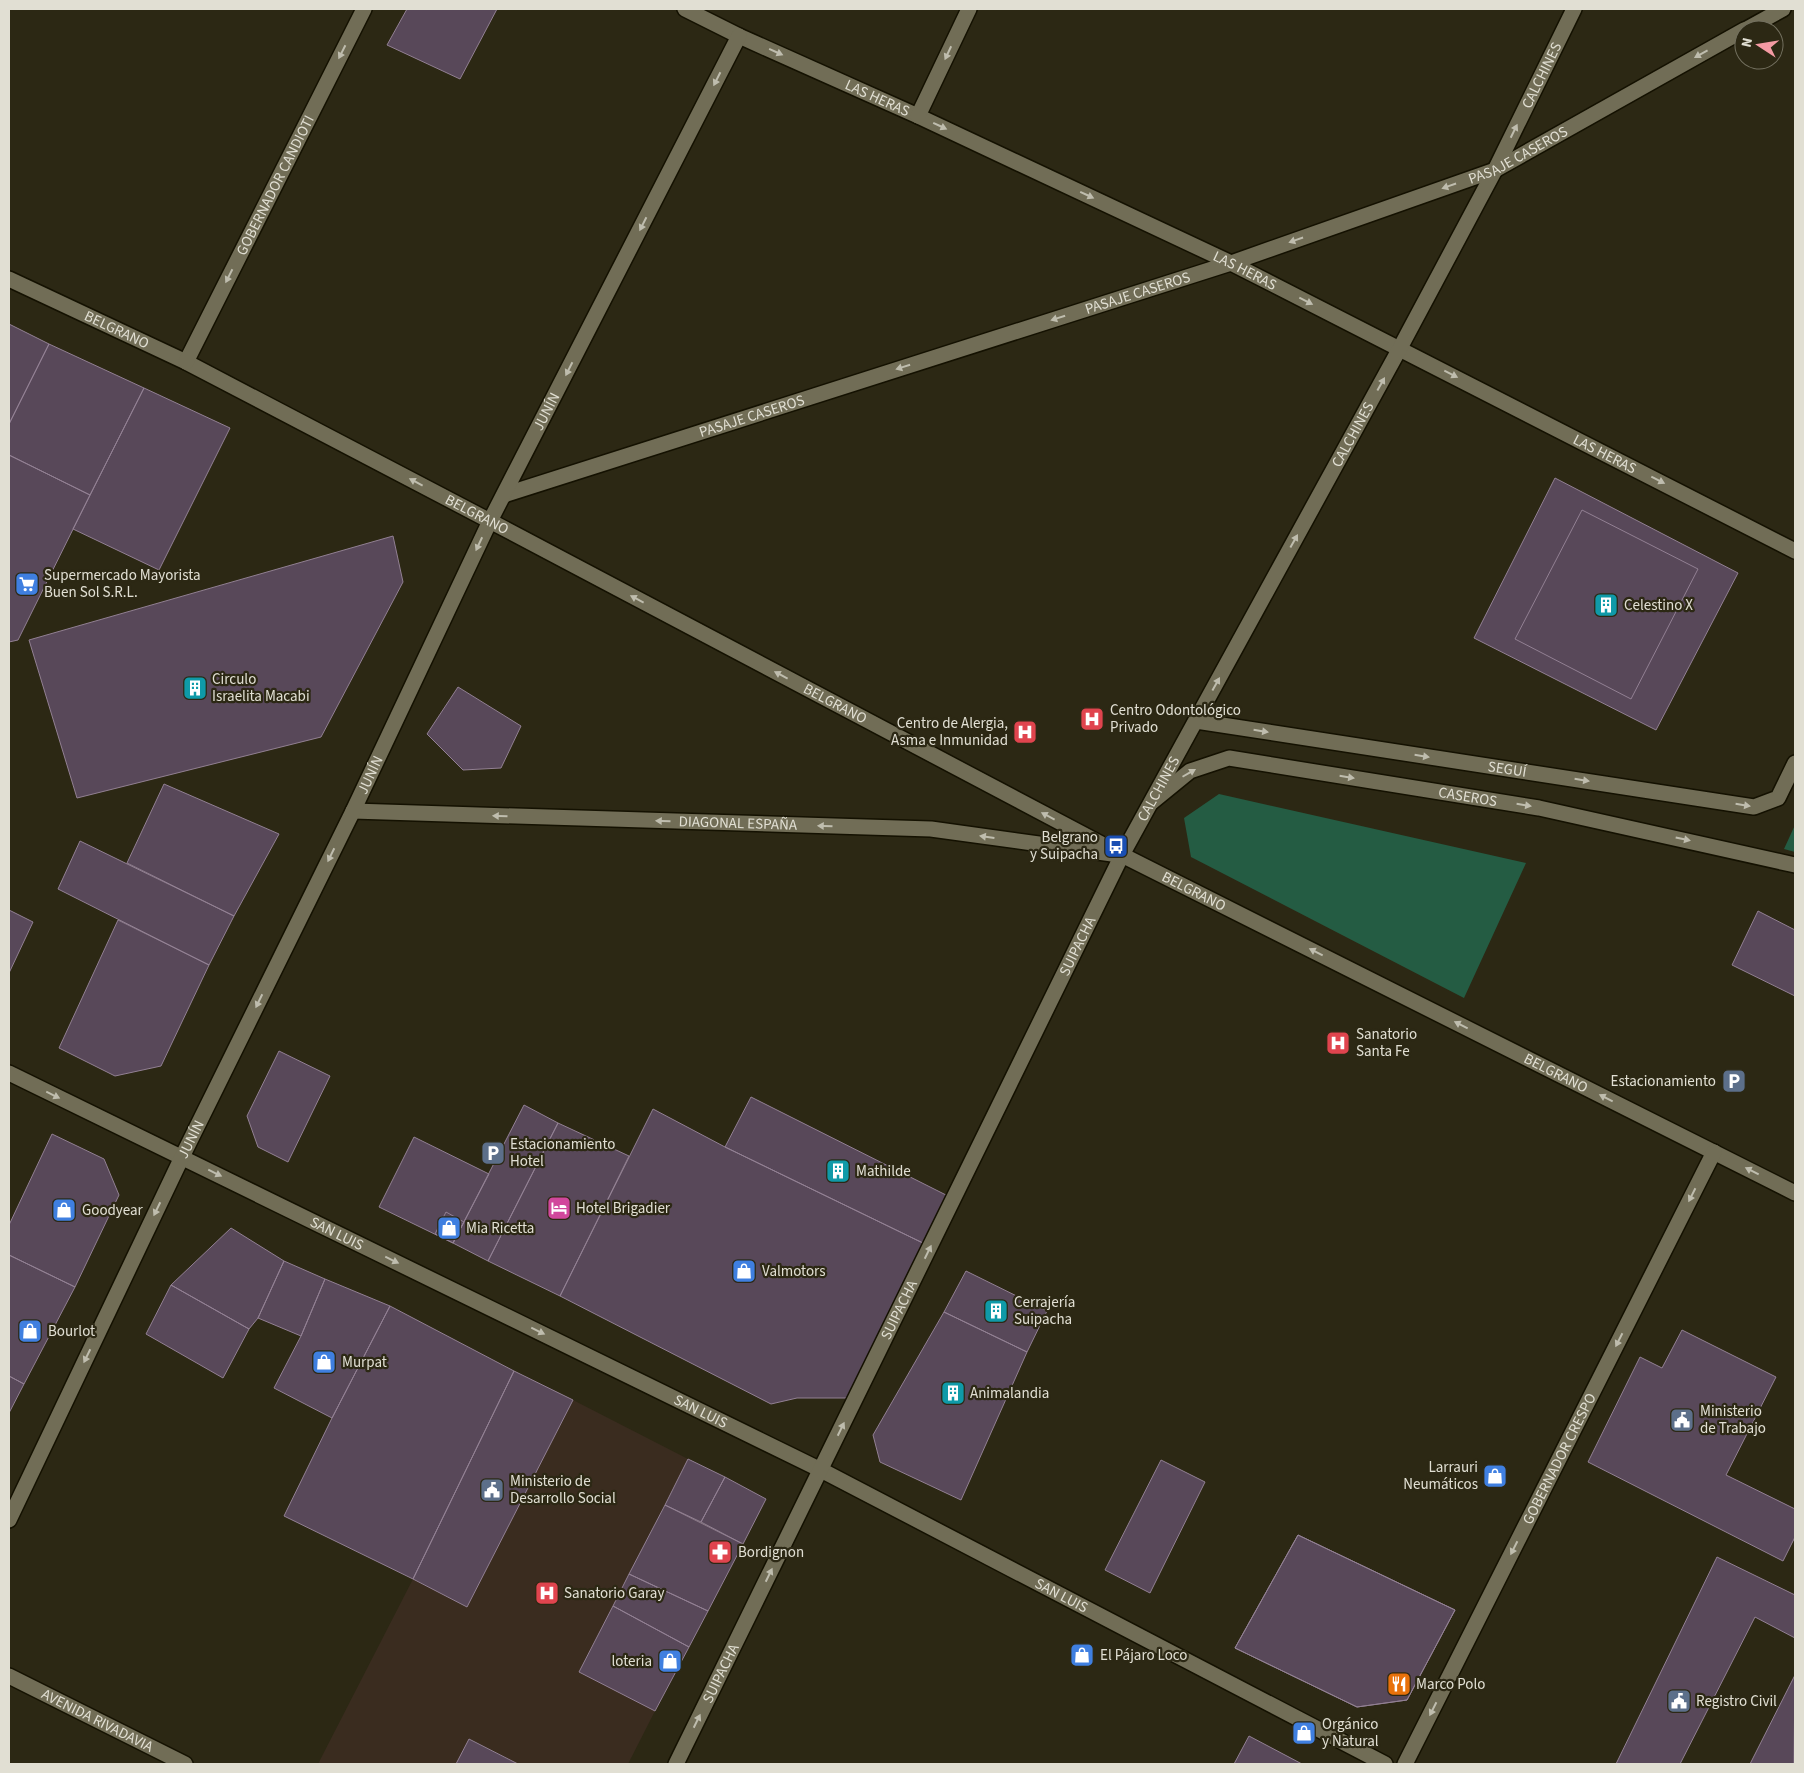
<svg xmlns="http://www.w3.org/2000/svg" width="1804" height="1773" font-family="'Source Sans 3',sans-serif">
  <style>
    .medical { fill: #3a2c1f }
    .green { fill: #245c43 }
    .building { fill: #584859; stroke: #928093 }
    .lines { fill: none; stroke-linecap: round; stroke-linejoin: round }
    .lane-casing { stroke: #141101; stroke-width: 18 }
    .street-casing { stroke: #141101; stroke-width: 18 }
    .lane { stroke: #716d56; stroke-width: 15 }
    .street { stroke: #716d56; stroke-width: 15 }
    .oneway { fill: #bfbdae }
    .labels { text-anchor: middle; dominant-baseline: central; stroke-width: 4.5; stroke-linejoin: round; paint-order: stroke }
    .street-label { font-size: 15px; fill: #e1dfd3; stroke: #2c2814 }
    .poi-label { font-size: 15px; fill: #e1dfd3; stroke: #2c2814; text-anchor: start }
  </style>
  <rect width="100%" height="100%" fill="#2c2814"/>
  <!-- medical -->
  <path class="medical" d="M573,1400L688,1459L580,1671L655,1711L628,1764H518L470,1739L456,1764H318L413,1579L466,1607Z"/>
  <!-- green -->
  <path class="green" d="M1219,794L1526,863L1464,998L1191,857L1184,818Z
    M1795,825V852L1784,849Z"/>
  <!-- building -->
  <path class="building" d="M407,9H497L460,79L387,45Z
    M9,324L49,344L9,424Z
    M49,344L144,388L90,495L9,455V424Z
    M144,388L230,428L159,570L73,529Z
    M9,455L90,495L18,640L9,642Z
    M1555,478L1738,573L1656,730L1474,638Z
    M1582,510L1698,569L1631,699L1515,639Z
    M393,536L403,582L321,737L77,798L29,640Z
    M458,687L521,726L501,768L463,770L427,734Z
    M164,784L279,834L234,916L127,863Z
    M80,841L234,916L209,965L58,889Z
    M9,910L33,922L9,973Z
    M1758,911L1795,930V996L1732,965Z
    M118,920L209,965L161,1066L115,1076L59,1048Z
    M279,1051L330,1076L288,1162L258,1147L247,1116Z
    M751,1097L948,1196L925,1244L725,1147Z
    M524,1105L558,1123L488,1261L453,1243Z
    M653,1109L725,1147L927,1245L855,1398H797L771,1404L560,1296Z
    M558,1123L629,1156L560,1296L488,1261Z
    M52,1134L104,1159L119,1195L75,1287L9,1255V1225Z
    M414,1137L489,1174L453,1243L379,1207Z
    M446,1212L464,1222L453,1243L435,1234Z
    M231,1228L284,1261L258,1318L249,1329L171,1285Z
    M9,1255L75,1287L24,1384L9,1376Z
    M284,1261L325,1279L301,1336L258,1318Z
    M966,1271L1047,1311L1027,1352L944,1312Z
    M325,1279L390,1306L332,1418L274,1388L301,1336Z
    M171,1285L249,1329L223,1378L146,1334Z
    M390,1306L514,1371L413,1579L284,1516L332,1418Z
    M944,1312L1027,1352L961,1500L880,1462L873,1435Z
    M1682,1330L1776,1377L1726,1475L1795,1509V1537L1783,1561L1588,1462L1640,1357L1662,1368Z
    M514,1371L573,1400L467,1607L413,1579Z
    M9,1376L24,1384L9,1413Z
    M688,1459L725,1477L701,1522L665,1505Z
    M1161,1460L1205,1482L1150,1593L1105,1570Z
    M725,1477L766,1499L743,1544L701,1522Z
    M665,1505L743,1544L708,1611L629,1574Z
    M1298,1535L1455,1610L1407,1700L1357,1707L1235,1648Z
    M1298,1535L1455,1610L1407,1700L1357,1707L1235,1648Z
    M1717,1557L1795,1595V1638L1755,1617L1680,1764H1616Z
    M629,1574L708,1611L689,1647L613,1606Z
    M613,1606L689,1647L655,1711L579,1672Z
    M1795,1675L1794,1764H1750Z
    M1249,1736L1302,1764H1234Z
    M469,1739L518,1764H456Z"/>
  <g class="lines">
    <!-- lane casing -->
    <g class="lane-casing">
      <g id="lane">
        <path id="s1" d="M1152,802L1190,771L1229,758L1539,808L1795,865"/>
      </g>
    </g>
    <!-- street casing -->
    <g class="street-casing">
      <g id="street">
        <path id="s2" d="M685,9L739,36L918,116L1231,263L1795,551"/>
        <path d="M1745,30L1783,9"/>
        <path d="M918,116L969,9"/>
        <path id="s3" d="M9,279L186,362L490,521L1122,855L1795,1193"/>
        <path id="s4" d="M186,362L364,9"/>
        <path id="s5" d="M504,495L1231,263L1495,170L1744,30"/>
        <path id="s6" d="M1196,721L1754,807L1778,798L1795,763"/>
        <path id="s7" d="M353,811L931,829L1112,854"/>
        <path id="s8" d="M9,1073L821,1470L1385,1764"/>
        <path id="s9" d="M9,1520L182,1157L353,811L490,521L739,36"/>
        <path id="s10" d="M9,1676L185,1764"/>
        <path id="s11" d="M676,1764L1122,855L1400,348L1495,170L1574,9"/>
        <path id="s12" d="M1405,1764L1714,1152"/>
      </g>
    </g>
    <!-- lane -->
    <use href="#lane" class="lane"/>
    <!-- street -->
    <use href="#street" class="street"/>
  </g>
  <!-- one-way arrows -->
  <defs><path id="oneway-solid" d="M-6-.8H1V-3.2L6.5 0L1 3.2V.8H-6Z" transform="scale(1.25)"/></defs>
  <g class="oneway">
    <use href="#oneway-solid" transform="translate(342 52) rotate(117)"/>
    <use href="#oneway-solid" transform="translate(776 52) rotate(24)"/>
    <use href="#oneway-solid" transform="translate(948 53) rotate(115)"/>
    <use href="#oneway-solid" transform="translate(1701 54) rotate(151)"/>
    <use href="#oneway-solid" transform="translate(717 79) rotate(117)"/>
    <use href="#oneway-solid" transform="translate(940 126) rotate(25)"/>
    <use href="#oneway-solid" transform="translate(1514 131) rotate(-64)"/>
    <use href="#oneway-solid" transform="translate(1449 186) rotate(161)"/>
    <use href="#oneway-solid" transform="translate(1087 195) rotate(25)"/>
    <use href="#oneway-solid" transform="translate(643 224) rotate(117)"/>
    <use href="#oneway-solid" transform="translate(1296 240) rotate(161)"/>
    <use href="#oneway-solid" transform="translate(229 276) rotate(117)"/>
    <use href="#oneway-solid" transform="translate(1306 301) rotate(27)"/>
    <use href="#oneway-solid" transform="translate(1058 318) rotate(162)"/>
    <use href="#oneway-solid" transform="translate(903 367) rotate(162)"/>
    <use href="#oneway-solid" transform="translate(569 369) rotate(117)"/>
    <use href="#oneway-solid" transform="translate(1451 374) rotate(27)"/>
    <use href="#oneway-solid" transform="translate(1381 384) rotate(-61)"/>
    <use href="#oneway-solid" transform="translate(1658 480) rotate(27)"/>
    <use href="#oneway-solid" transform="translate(416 482) rotate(-152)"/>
    <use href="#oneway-solid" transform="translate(1294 541) rotate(-61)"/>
    <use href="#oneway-solid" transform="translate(479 544) rotate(115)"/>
    <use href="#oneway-solid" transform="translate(637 599) rotate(-152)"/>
    <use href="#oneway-solid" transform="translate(781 675) rotate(-152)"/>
    <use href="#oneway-solid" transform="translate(1216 684) rotate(-61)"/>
    <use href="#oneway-solid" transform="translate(1261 731) rotate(9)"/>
    <use href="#oneway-solid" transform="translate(1422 756) rotate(9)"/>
    <use href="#oneway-solid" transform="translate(1189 773) rotate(-30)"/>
    <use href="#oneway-solid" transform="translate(1347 777) rotate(9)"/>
    <use href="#oneway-solid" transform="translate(1582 780) rotate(9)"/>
    <use href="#oneway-solid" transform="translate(1524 805) rotate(9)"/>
    <use href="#oneway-solid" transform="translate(1743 805) rotate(9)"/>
    <use href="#oneway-solid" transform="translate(500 816) rotate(-178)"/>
    <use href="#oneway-solid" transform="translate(1048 816) rotate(-152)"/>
    <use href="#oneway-solid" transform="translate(663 821) rotate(-178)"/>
    <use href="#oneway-solid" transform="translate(825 826) rotate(-178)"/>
    <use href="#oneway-solid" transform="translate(987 837) rotate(-172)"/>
    <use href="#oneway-solid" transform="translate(1683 839) rotate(12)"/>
    <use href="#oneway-solid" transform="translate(331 855) rotate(116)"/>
    <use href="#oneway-solid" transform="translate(1316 952) rotate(-153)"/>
    <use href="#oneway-solid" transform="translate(259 1001) rotate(116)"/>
    <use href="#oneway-solid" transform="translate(1461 1025) rotate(-153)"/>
    <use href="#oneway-solid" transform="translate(53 1095) rotate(26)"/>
    <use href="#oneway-solid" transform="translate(1606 1098) rotate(-153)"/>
    <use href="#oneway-solid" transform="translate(1752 1171) rotate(-153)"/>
    <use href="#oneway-solid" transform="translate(215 1173) rotate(26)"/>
    <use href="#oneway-solid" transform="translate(1692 1195) rotate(117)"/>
    <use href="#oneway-solid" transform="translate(157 1209) rotate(116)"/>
    <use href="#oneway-solid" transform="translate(928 1252) rotate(-64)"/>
    <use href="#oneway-solid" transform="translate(392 1260) rotate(26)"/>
    <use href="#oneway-solid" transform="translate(538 1331) rotate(26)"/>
    <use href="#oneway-solid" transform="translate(1619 1340) rotate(117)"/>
    <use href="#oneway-solid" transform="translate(87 1356) rotate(116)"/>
    <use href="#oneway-solid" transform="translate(841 1429) rotate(-64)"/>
    <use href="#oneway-solid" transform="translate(1514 1548) rotate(117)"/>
    <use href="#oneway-solid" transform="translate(769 1575) rotate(-64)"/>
    <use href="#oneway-solid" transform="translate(1433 1709) rotate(117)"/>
    <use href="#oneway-solid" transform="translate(697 1721) rotate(-64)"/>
  </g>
  <!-- icons -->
  <defs>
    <g id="supermarket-square" transform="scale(1.25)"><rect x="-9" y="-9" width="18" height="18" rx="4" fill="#3f7fe0" stroke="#2c2814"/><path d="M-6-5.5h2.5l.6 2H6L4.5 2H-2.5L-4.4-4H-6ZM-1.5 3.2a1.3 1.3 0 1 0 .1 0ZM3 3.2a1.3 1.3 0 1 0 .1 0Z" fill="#fff"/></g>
    <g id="building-square" transform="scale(1.25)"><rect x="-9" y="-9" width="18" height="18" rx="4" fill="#0f9aa8" stroke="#2c2814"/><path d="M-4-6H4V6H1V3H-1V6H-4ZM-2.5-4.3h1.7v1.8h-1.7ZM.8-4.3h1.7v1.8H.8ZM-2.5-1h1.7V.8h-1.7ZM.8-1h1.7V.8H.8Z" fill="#fff"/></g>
    <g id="hospital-square" transform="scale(1.25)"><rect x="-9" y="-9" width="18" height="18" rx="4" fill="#e0444e" stroke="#2c2814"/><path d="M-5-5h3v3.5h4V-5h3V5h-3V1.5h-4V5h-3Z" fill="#fff"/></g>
    <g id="bus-square" transform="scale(1.25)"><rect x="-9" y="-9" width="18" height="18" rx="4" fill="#1a4fb4" stroke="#2c2814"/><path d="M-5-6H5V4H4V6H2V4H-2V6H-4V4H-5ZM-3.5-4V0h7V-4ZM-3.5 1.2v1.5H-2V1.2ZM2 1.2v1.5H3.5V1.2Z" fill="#fff"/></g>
    <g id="parking-square" transform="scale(1.25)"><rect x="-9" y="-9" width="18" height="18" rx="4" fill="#5c6f8a" stroke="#2c2814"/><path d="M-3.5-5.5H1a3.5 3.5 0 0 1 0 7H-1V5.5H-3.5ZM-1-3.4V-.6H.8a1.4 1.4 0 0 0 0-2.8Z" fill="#fff"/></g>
    <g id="hotel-square" transform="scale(1.25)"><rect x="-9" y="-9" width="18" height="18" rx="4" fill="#d1479c" stroke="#2c2814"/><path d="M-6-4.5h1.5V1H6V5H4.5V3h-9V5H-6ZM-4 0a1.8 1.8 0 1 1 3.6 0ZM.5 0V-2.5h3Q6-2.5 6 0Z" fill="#fff"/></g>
    <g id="shop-square" transform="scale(1.25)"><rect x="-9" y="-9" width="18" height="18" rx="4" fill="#3f7fe0" stroke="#2c2814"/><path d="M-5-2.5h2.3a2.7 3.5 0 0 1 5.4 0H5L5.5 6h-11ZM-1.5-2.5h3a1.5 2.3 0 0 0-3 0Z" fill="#fff"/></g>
    <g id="civic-square" transform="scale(1.25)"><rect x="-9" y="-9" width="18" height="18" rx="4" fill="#5c6f8a" stroke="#2c2814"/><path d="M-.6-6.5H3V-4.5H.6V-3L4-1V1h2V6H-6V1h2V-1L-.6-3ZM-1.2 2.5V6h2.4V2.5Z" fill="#fff"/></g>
    <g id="pharmacy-square" transform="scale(1.25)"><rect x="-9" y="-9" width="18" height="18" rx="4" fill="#e0444e" stroke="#2c2814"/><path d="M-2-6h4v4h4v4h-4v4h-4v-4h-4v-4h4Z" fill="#fff"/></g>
    <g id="restaurant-square" transform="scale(1.25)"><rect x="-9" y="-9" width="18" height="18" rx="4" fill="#e8710a" stroke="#2c2814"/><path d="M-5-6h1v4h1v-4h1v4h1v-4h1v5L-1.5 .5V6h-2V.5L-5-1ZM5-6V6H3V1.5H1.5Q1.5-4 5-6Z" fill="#fff"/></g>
  </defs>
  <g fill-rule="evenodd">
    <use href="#supermarket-square" x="27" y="584"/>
    <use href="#building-square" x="1606" y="605"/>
    <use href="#building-square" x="195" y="688"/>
    <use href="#hospital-square" x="1092" y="719"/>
    <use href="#hospital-square" x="1025" y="732"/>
    <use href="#bus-square" x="1116" y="846"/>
    <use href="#hospital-square" x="1338" y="1043"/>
    <use href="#parking-square" x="1734" y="1081"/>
    <use href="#parking-square" x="493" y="1153"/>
    <use href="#building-square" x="838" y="1171"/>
    <use href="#hotel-square" x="559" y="1208"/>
    <use href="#shop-square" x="64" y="1210"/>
    <use href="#shop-square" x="449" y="1228"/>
    <use href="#shop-square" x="744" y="1271"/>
    <use href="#building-square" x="996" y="1311"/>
    <use href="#shop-square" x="30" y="1331"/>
    <use href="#shop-square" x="324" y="1362"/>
    <use href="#building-square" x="953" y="1393"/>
    <use href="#civic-square" x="1682" y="1420"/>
    <use href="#shop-square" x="1495" y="1476"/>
    <use href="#civic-square" x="492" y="1490"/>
    <use href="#pharmacy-square" x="720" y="1552"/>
    <use href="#hospital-square" x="547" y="1593"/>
    <use href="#shop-square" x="1082" y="1655"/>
    <use href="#shop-square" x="670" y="1661"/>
    <use href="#restaurant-square" x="1399" y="1684"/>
    <use href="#civic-square" x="1679" y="1701"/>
    <use href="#shop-square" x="1304" y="1733"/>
  </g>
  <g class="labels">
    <!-- street labels -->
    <g class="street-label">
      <text stroke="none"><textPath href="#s11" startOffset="1898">CALCHINES</textPath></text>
      <text stroke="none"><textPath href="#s2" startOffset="212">LAS HERAS</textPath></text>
      <text stroke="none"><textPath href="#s5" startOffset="1070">PASAJE CASEROS</textPath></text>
      <text stroke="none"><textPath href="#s4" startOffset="198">GOBERNADOR CANDIOTI</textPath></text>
      <text stroke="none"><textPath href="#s2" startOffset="618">LAS HERAS</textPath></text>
      <text stroke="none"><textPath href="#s5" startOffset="665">PASAJE CASEROS</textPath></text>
      <text stroke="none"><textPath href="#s3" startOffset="119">BELGRANO</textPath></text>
      <text stroke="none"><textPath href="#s9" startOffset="1232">JUNÍN</textPath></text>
      <text stroke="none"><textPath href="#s5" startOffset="260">PASAJE CASEROS</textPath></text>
      <text stroke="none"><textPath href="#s11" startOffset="1492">CALCHINES</textPath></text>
      <text stroke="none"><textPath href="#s2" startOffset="1022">LAS HERAS</textPath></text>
      <text stroke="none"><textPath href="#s3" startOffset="524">BELGRANO</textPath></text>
      <text stroke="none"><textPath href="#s3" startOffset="929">BELGRANO</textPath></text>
      <text stroke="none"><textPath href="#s6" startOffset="315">SEGUÍ</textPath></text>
      <text stroke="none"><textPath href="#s9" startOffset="828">JUNÍN</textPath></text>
      <text stroke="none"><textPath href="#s11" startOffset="1088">CALCHINES</textPath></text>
      <text stroke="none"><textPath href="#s1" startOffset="332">CASEROS</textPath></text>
      <text stroke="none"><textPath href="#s7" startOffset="385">DIAGONAL ESPAÑA</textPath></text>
      <text stroke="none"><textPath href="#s3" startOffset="1334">BELGRANO</textPath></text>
      <text stroke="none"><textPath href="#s11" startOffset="911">SUIPACHA</textPath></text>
      <text stroke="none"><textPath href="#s3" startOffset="1739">BELGRANO</textPath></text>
      <text stroke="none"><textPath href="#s9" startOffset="422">JUNÍN</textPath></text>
      <text stroke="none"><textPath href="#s8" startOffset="365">SAN LUIS</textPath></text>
      <text stroke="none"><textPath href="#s11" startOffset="506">SUIPACHA</textPath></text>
      <text stroke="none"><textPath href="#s8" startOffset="770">SAN LUIS</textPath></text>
      <text stroke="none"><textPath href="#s12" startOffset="342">GOBERNADOR CRESPO</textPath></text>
      <text stroke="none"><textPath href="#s8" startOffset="1175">SAN LUIS</textPath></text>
      <text stroke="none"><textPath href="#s11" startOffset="101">SUIPACHA</textPath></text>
      <text stroke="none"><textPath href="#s10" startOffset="99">AVENIDA RIVADAVIA</textPath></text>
    </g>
    <!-- poi labels -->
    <g class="poi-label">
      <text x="44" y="575">Supermercado Mayorista<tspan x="44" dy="17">Buen Sol S.R.L.</tspan></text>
      <text x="1624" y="605">Celestino X</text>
      <text x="212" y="679">Circulo<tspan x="212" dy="17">Israelita Macabi</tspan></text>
      <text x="1110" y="710">Centro Odontológico<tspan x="1110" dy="17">Privado</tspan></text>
      <text x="1008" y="723" text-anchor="end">Centro de Alergia,<tspan x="1008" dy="17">Asma e Inmunidad</tspan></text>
      <text x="1098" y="837" text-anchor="end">Belgrano<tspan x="1098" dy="17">y Suipacha</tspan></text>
      <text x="1356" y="1034">Sanatorio<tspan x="1356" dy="17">Santa Fe</tspan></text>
      <text x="1716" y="1081" text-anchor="end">Estacionamiento</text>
      <text x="510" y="1144">Estacionamiento<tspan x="510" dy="17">Hotel</tspan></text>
      <text x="856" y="1171">Mathilde</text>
      <text x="576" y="1208">Hotel Brigadier</text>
      <text x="82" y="1210">Goodyear</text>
      <text x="466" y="1228">Mia Ricetta</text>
      <text x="762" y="1271">Valmotors</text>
      <text x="1014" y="1302">Cerrajería<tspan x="1014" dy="17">Suipacha</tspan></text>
      <text x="48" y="1331">Bourlot</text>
      <text x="342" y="1362">Murpat</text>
      <text x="970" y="1393">Animalandia</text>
      <text x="1700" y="1411">Ministerio<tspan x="1700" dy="17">de Trabajo</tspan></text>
      <text x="1478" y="1467" text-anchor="end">Larrauri<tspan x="1478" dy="17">Neumáticos</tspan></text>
      <text x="510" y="1481">Ministerio de<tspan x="510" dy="17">Desarrollo Social</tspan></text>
      <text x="738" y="1552">Bordignon</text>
      <text x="564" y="1593">Sanatorio Garay</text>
      <text x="1100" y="1655">El Pájaro Loco</text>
      <text x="652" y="1661" text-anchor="end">loteria</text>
      <text x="1416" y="1684">Marco Polo</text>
      <text x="1696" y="1701">Registro Civil</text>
      <text x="1322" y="1724">Orgánico<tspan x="1322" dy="17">y Natural</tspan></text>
    </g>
  </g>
  <!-- border -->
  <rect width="1804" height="1773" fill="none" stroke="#e1dfd3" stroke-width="20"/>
  <!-- north arrow -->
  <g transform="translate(1759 45) rotate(282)"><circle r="24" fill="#2c2814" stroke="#747160"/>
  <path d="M0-4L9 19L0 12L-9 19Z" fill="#f49aa3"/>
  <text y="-8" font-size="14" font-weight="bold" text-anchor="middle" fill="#e1dfd3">N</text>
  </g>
</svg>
